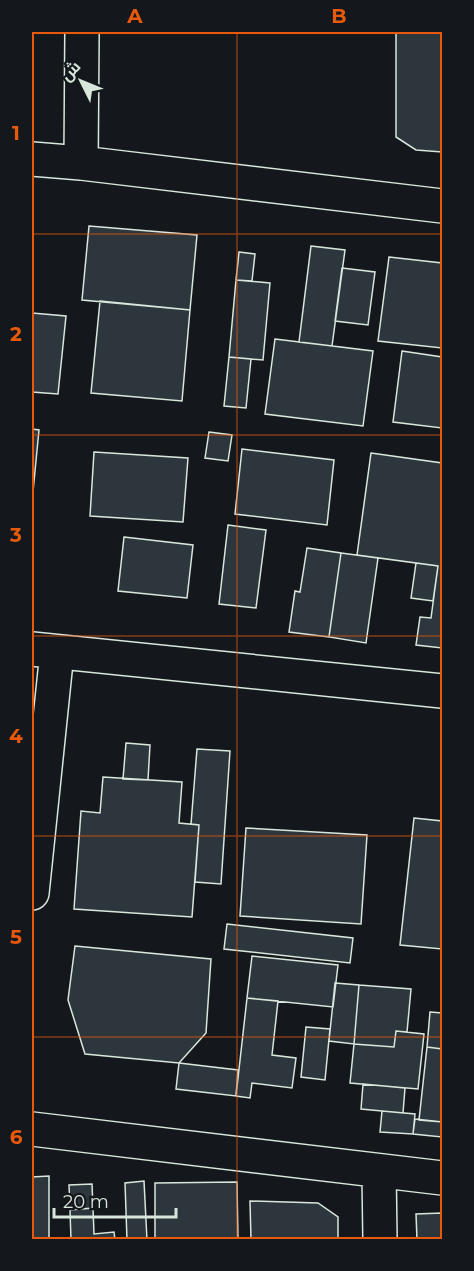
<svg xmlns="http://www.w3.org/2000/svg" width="474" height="1271" font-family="Montserrat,Cairo,sans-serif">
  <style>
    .building { fill: #2c363c; stroke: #d8e6dc; stroke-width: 1.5 }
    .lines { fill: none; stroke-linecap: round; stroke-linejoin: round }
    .minor-casing { stroke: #d8e6dc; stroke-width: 36 }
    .minor { stroke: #14181c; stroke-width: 33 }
    .grid { fill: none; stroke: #e8590c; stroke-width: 1.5; stroke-opacity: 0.55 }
    .neatline { fill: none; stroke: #e8590c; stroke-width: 2 }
    .grid-label { font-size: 20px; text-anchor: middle; font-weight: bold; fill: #e8590c }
  </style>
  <rect width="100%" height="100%" fill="#14181c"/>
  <!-- building -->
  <path class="building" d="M396,32H442V152L416,150L396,137Z
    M89,226L197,235L190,310L82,300Z
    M311,246L345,250L332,346L299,342Z
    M239,252L255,254L252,281L236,280Z
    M389,257L442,263V348L378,341Z
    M342,268L375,272L368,325L335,321Z
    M236,280L270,283L263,360L229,357Z
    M100,301L190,310L182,401L91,393Z
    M32,313L66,316L58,394L32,392Z
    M275,339L373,351L363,426L265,414Z
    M402,351L442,357V428L393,422Z
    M229,357L251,359L246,408L224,406Z
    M32,429L39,430L32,502Z
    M209,432L232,435L228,461L205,458Z
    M242,449L334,460L327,525L235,514Z
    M94,452L188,458L183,522L90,516Z
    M371,453L442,463V648L416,645L420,617L431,618L438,566L357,555Z
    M228,525L266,530L256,608L219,604Z
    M124,537L193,545L187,598L118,591Z
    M307,548L341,553L329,637L289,632L295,591L300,592Z
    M341,553L378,558L366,643L329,637Z
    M416,563L438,566L433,601L411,598Z
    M126,743L150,745L148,780L123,779Z
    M197,749L230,751L221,884L195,882L199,825L191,824Z
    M103,777L182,782L179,823L199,825L192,917L74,909L81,811L100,813Z
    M414,818L442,821V949L400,945Z
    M246,828L367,835L361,924L240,916Z
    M227,924L353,938L350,963L224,949Z
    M75,946L211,959L206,1033L179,1063L85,1054L68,1000Z
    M252,956L338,965L333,1007L247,998Z
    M335,983L359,985L354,1044L329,1041Z
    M359,985L411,989L407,1032L396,1031L394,1047L354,1044Z
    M247,998L278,1001L272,1055L296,1058L292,1088L252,1083L250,1098L236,1096Z
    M430,1012L442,1013V1049L427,1047Z
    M306,1027L330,1029L325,1080L301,1077Z
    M396,1031L424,1034L418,1089L350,1083L354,1044L394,1047Z
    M427,1047L442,1049V1122L419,1120Z
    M179,1063L238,1070L236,1096L176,1089Z
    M363,1084L405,1088L403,1113L361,1109Z
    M382,1111L415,1114L413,1134L380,1132Z
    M415,1119L442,1122V1137L413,1134Z
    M49,1176V1240H32V1177Z
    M144,1181L147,1240H127L125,1183Z
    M237,1182L238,1240H155V1183Z
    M92,1184L93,1208L70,1210L69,1185Z
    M250,1201L318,1203L338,1217V1240H251Z
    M93,1208L94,1234L114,1232L115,1240H71L70,1210Z
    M442,1213V1240H417L416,1214Z"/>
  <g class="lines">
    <!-- minor casing -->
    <g class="minor-casing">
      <path id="minor" d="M32,159L81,163L442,206
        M81,163L82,32
        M32,649L442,691
        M32,893L57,652
        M32,1129L442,1178
        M379,1171L380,1240"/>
    </g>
    <!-- minor -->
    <use href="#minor" class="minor"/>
  </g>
  <!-- grid -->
  <path class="grid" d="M237,32V1240M32,234H442M32,435H442M32,636H442M32,836H442M32,1037H442"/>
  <!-- border -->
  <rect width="474" height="1271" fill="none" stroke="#14181c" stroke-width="66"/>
  <!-- north arrow -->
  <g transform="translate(81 81) rotate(313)" stroke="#14181c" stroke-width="4.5" paint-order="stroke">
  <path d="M0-4.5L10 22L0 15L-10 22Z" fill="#d8e6dc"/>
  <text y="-9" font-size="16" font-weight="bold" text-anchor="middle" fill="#d8e6dc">ش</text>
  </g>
  <!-- scale -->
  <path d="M54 1208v9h122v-9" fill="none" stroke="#d8e6dc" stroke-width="3"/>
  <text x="63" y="1208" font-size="18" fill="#d8e6dc" stroke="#14181c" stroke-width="4.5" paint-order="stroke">20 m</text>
  <rect x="33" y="33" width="408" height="1205" class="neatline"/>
  <g class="grid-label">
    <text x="135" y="23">A</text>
    <text x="339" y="23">B</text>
    <text x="16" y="140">1</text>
    <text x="16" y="341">2</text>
    <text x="16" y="542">3</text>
    <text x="16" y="743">4</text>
    <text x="16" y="944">5</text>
    <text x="16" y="1144">6</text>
  </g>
</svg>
